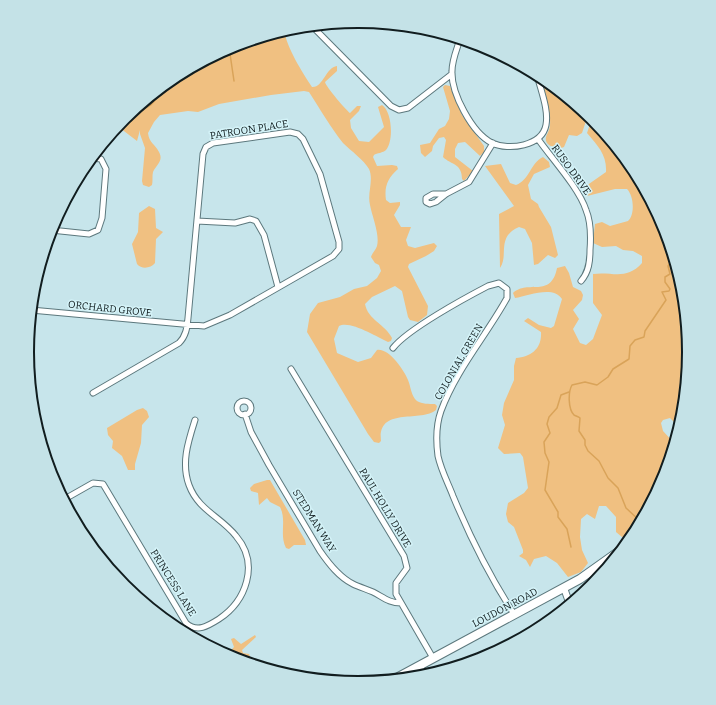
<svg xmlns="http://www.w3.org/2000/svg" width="716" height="705" font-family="Bitter,serif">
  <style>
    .green { fill: #f0c081 }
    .water { fill: #d9a359 }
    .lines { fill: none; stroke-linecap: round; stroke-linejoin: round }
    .stream { stroke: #d9a359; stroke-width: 1.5 }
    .minor-casing { stroke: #5c787d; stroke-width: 7 }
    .tertiary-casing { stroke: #5c787d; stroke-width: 8 }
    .primary-casing { stroke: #5c787d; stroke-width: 10 }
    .minor { stroke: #fff; stroke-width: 5 }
    .tertiary { stroke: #fff; stroke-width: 6 }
    .primary { stroke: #fff; stroke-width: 8 }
    .labels { text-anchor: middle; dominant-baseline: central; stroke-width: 3; stroke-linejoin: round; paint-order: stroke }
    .street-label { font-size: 10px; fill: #111d1f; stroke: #d4f3f8 }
    .rim { fill: none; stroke: #111d1f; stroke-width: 2 }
  </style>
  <rect width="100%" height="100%" fill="#c7e5eb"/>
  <!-- green -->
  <path class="green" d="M284,30C287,48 302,72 312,87C323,88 326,67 337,66V71L325,82C326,87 347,111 350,113L357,106H361L359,111L350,120L351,128L359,141L369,142L384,127L378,107L382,105C392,111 394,141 386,150C383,153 377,153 374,155L373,157L377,166L392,165L397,166L398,169C388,178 384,186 386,200L390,203L400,202V205L394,215L401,227H411L406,240L408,246L415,248L434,243L437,246L434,251L426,256L409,264L408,267L428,306L427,315L418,322L410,320L408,317L402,291L395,286L372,297L365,304C368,320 385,324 392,338L391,341L388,342C377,337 350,320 339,326L334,339L337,353L358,362L371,358L377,350C389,348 404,370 408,380C411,387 411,396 417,401C422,404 429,404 435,404L437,406L436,410C421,423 377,406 381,441L379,443L374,442L368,434L307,332L310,314L318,303L340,297L354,289L367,286L377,278L381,271L379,265L375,263L371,257C372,253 376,250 377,246C380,235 372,216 370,205C367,193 374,180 369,169C364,160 351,151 343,143C331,128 320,109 309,92L304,91L271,95L219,104L198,112L188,111L160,115L154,122L148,133C149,143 155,144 159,152C164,161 156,165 153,172C152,176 153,180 152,185L149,187L143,185L142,181L145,148L140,134V130L137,141L120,128L127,121L121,122L124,118L174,77L231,46Z
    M541,76L588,115L582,133L577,136L569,135L564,147L561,148C556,147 551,148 547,143C543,137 550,132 550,125C551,110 544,92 541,76Z
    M445,85L450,86L462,115L484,146V152L480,156L465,142L458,143L455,149V157L473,171L464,181L462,179C462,163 451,165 443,157L446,140L444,137L439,138L433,146L432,151L425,157L421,153L420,145L430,143L439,129L445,126L449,119L450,111L443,87Z
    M592,118L634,169L664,226L683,288L689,353L683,417L682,422L675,423L670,418L663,420L661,423L663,431L675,444C669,464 645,537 622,537L616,532V517L606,506H599L595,519L587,514L581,519L580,537L582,550L588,563L581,572L568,577L557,563L546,556L534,559L530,567L526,560L519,556L523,553V550L514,527L508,522L506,514L508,503L524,493L528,488L523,457L520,453L504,454L498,448L505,425L502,415L504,403L514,380V366L516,358C531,357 542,349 541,332L524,321L528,318L539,325L551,328L554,326L562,299C553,285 528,296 515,298L513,293C528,279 551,299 557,268L565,266L569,273L573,287L581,291L583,295L582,300L573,310L579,319L573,329L580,343L586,345L593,339L602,315L593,303V274C612,271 626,281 642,263V256L633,251L623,250L616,246L602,247L593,243L595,224L602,222L610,226L628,221C635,215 634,196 627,189H615L587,196L582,191L586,186L606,172C607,155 598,146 587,133Z
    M543,157L549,162L550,167L534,174L528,185L531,199L538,204L539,207L551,227L558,255L555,258L548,255L538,264L534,265L532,243L525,229L519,227C496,237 509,255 500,268L499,214L514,206L485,166L501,164L510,183L516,185C530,180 530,163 543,157Z
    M149,206L155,209L156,228L163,232L156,239L155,263C151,268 142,270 137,264L132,244L138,232L139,213Z
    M143,408L147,411L149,417L142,425L141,443L135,464V470H128L122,456L112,448L113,441L108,435L107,428L137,410Z
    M267,480H270L305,540L306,545H294L289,549L286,548C279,534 287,521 280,507L270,502L267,498L259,505L258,493L251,491L250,488L254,484Z
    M255,635L256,637L242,650L243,653L249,654L254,666L226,656L234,647L231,639L234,638L241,644Z"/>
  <!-- water -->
  <path class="water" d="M162,86C159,96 155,105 145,109L137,107Z"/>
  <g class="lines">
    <!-- stream -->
    <path class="stream" d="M229,47L234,81
      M131,121L139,107
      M569,392L561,395L557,408L549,417L547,424L550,433L544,442L545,453L549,462L545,490L558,512V517L567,529L571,547
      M641,522L626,508L618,488L608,478L599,461L588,451L585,445V440L579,431L580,418C579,417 576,416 574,415C568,409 568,392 572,385L585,382L597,385L608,377L613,369L629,359L630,346L635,340L644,337L645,331L666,300L662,292L669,291L670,289L665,282V277L670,274L668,266L674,258"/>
    <!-- minor casing -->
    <g class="minor-casing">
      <path id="minor" d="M312,26L391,106L399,110L408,108L452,74
        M460,39C457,49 452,60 452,71C451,93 472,133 492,143C509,151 542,146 546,125C549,109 540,89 537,74
        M538,139C552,159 579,188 586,210C591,222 591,237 590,250C590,261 589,272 581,281
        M446,194H433L426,198V202L430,204L436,202L446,194L469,182L493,143
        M197,221L235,223L250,219L256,221L264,235L278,287
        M51,230L89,234L98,230L102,218L106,169L101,159L91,158
        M31,310L204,326L230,315L333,256L339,249V242L320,174L303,139L298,134L290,132L213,143L206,147L203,154L188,318C187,328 186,336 179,343L93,393
        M393,348C408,329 465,298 488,286L499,283L507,289V298C486,336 456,370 441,411C436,425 436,441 438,456C441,470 448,483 453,496C470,537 490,577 514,614
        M291,369L404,556L407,568L396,583V594L433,658
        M237 408a7 7 0 1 1 14 0a7 7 0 1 1-14 0Z
        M245,414L251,432L269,465L320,551C329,564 339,577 353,584C359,587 366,589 373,592C383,597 389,603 401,603
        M63,500L93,483L103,484L186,623C197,633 208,626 219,619C246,601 260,564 236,536C221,517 198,510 189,485C181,463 188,442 195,420
        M420,665L425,677"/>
    </g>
    <!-- tertiary casing -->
    <g class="tertiary-casing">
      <path id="tertiary" d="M564,588L570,605"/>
    </g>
    <!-- primary casing -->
    <g class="primary-casing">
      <path id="primary" d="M391,681L580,579L625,547"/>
    </g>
    <!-- minor -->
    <use href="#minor" class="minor"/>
    <!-- tertiary -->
    <use href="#tertiary" class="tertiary"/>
    <!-- primary -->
    <use href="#primary" class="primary"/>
  </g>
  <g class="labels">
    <!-- street labels -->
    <g class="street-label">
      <text transform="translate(249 130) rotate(-9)">PATROON PLACE</text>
      <text transform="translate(571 170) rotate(54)">RUSO DRIVE</text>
      <text transform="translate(110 309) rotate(6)">ORCHARD GROVE</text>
      <text transform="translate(459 362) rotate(-60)">COLONIAL GREEN</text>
      <text transform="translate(385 508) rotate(59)">PAUL HOLLY DRIVE</text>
      <text transform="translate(314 521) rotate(58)">STEDMAN WAY</text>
      <text transform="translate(173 583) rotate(58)">PRINCESS LANE</text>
      <text transform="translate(505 608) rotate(-28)">LOUDON ROAD</text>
    </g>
  </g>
  <!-- crop -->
  <path d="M0 0H716V705H0ZM34 352a324 324 0 1 1 648 0a324 324 0 1 1-648 0Z" fill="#c4e2e7" fill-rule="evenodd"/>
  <path class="rim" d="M34 352a324 324 0 1 1 648 0a324 324 0 1 1-648 0Z"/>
</svg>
